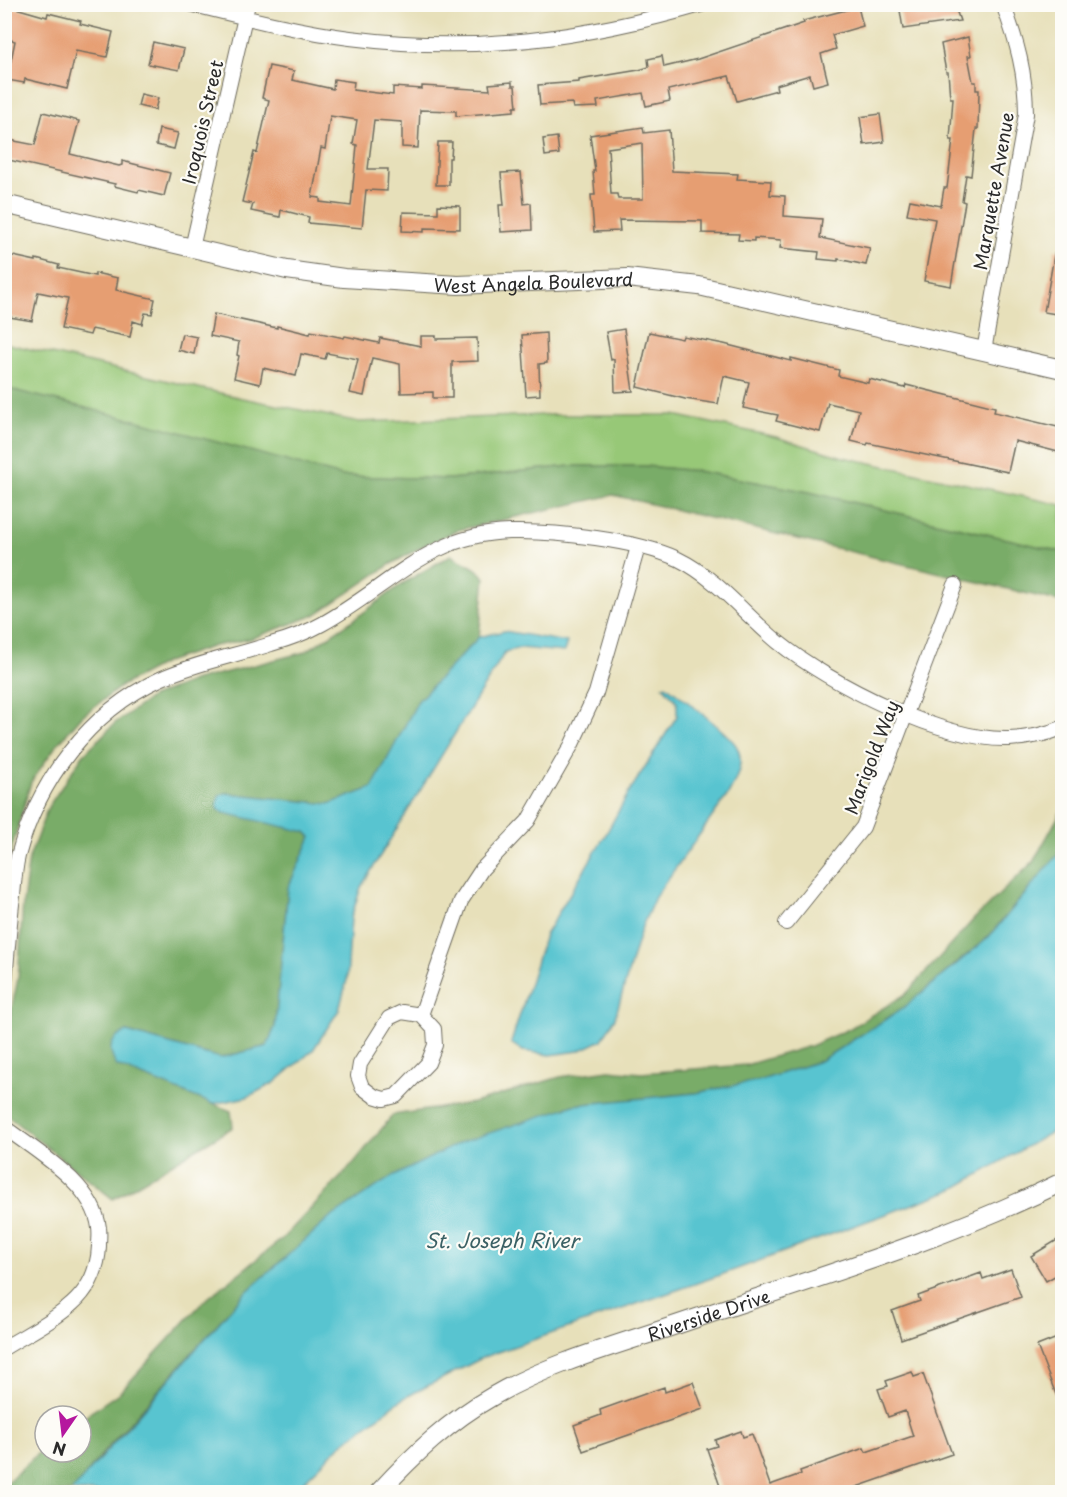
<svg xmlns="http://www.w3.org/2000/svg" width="1067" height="1497" font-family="'Playpen Sans',sans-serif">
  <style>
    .green { fill: #97c877; stroke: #617a51; stroke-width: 1.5 }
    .forest { fill: #79ac68; stroke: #526c4a; stroke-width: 1.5 }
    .water { fill: #58c4d0; stroke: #42787e; stroke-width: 1.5 }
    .building { fill: #e69e72; fill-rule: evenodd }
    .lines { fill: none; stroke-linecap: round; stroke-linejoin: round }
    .minor-casing { stroke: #6d6a5d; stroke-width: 16 }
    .tertiary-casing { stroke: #6d6a5d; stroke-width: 20 }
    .minor { stroke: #fff; stroke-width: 14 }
    .tertiary { stroke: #fff; stroke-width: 18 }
    .labels { text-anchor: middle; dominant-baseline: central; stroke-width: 4.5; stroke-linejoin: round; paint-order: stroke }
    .street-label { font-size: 18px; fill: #2b2b2b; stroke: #fdfcf7 }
    .water-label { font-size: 20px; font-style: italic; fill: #3b6165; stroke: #fdfcf7 }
  </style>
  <rect width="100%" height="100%" fill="#fdfcf7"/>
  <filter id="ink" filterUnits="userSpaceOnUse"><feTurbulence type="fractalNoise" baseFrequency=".0167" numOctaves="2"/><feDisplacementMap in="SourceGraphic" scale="12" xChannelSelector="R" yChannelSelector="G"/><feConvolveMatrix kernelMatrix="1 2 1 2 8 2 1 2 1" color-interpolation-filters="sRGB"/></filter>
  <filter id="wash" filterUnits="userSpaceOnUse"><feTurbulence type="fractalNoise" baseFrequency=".008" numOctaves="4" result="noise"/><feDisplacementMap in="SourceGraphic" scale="24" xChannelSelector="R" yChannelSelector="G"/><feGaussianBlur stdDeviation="1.35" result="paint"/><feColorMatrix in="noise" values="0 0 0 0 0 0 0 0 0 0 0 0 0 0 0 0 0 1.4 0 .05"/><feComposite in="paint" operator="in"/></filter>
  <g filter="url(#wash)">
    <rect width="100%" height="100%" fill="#e7e0ba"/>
    <!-- green -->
    <path class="green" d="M4,343L242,398L359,422L546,415H674L776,437L843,457L1062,505V552L809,492L697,471L645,466H571L450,479L342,476L5,414Z"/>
    <!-- forest -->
    <path class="forest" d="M5,388L147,423L342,476L450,479L571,466H645L697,471L809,492L1062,552V602L613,495L458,530L425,545L391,564L315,615L250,639L214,646L166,662L123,685L82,716L56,746L31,782L12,847L5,878Z
      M451,555C462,563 478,566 485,578L479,637L418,701L372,788L329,804L225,793L306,832L311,837L288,888L275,1027L267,1046L220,1058L127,1032L117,1066L231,1111L233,1127L113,1199L5,1114V1038L18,979L23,902L29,858L48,807L83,755L115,723L152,697L196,680L305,652L352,621L402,584Z
      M1062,810V850L988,937L902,1009L820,1061L761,1080L696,1093L574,1105L390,1178L330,1218L244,1294L103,1453L73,1491L71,1492H5V1484L45,1447V1452H81V1419L120,1392L203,1302L282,1239L352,1165L393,1115L473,1103L560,1077L609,1070L641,1073L746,1065L810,1046L849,1029L906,994L974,919L1033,862Z"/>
    <!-- water -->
    <path class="water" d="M504,631L567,642L564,652L520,648L505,652L361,887L351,918L347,980L339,1010L313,1050L274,1083L247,1097L213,1104L117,1066C107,1051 109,1038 127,1032L220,1058L267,1046L275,1027L288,888L311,837L306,832L224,813L218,809L217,803L219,796L225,793L329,804L372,788L418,701L479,637Z
      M666,685C681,697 730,733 737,747C745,762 736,780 729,793L655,897L641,929L615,1018L602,1040L579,1051L550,1055L523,1051L511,1043L545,935L606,834L628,794L677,716V702L663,686Z
      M1062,850V1126L954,1189L729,1272L484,1357L404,1398L343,1443L306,1479L297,1492H71L244,1294L330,1218L390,1178L459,1143L574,1105L696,1093L761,1080L820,1061L902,1009L988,938Z"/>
    <g id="blocks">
      <!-- building -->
      <path class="building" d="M899,4H954L960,21L903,29Z
        M12,7L47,17L48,13L81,21L80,24L113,32L107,57L76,51L67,89L25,79L24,83L7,80L15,41L4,38Z
        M858,7L863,26L832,35L836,49L821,54L828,82L813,86L810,75L776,85L777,90L737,101L729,76L668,90L670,101L646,106L643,93L597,101L598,107L573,108L572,103L540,105L538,85L579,82V80L639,70L649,67L648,59L662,56L664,67L698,59L804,23L803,21Z
        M968,37L971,56H968L973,82H976V90H979L978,129H976L971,176L966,175L962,201L965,202L951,286L924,281L935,219L907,214L910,200L941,206L944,188H947L953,140H950L953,98H950L948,72H946L941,44Z
        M153,42L184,49L179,70L148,64Z
        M269,66L294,71L292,80L333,89L334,79L354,82L353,90L393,95V87L422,89V86L490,90L489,84L512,82V86H515L517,107H514V111L456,116V111L420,110L418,148L402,147V122L374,120L368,169H388L387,191L366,190L362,228L308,223L309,217L281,210L280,217L251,211L253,204L242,202L254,152L257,153L269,100L262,98ZM330,116L357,120L353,144L357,145L351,206L320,202V198L312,197L321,148L325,149Z
        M141,94L158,98L155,110L138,106Z
        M43,112L79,121L70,154L119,166L122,165V161L170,173L164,196L139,190L138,192L114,186L115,184L4,159V139L35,145Z
        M880,114L884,142L864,145L860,117Z
        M643,127L644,133L669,130L672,171L738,174L737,179L771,181L770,195L785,196L784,216L822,219L820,238L870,248L866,265L838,259V261L818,259L819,252L780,248L781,240L754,238V241L738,240L739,234L702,233V221L619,220L620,231L594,232L591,195H595L593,171H595L590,135ZM642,143L643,199H618L617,194H611L608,148Z
        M159,129L178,133L174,149L156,145Z
        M557,137L559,154L545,156L543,139Z
        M438,142H452L451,158H449V185H436Z
        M521,172L524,204L531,203L532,230L501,232L499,205H504L501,173Z
        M438,205L460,206V229L424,228V232L402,231L403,212L438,213Z
        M1055,250L1062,251V315L1044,312Z
        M4,254L36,261V259L59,265L58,268L95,276V273L118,278L116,290L155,299L152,314L145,313L142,324L133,321L130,337L92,329L90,335L61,329L68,298L38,292L32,321L4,316Z
        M214,314L277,328V326L310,334L311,331L344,338L345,336L379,343L380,338L421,346V336H436V339L477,338L478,361L452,362V398H433V392L401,393L400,364L372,358L364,396L350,393L358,359L327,353L325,359L301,354L296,376L263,368L260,384L234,378L239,356L237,355L239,342L210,336Z
        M624,329L633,391L615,392L614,359L611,360L606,332Z
        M649,332L682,339L683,336L724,344L791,361V358L839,370L838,376L868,383L869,379L905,388L906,385L995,407L994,412L1062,428V453L1015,441L1008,472L868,443L867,445L851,441L859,410L828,403L820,432L776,421L778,415L743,408L749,382L724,376L718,404L685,399L637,387Z
        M546,333L547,363L539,364L540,395L526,396L522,335Z
        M182,334L197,337L194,354L178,350Z
        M1062,1237V1272L1046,1281L1031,1256Z
        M1011,1269L1021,1297L901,1339L892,1311L920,1301L918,1296L981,1273L983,1279Z
        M1062,1336V1410L1037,1346Z
        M912,1372L914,1377L923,1374L952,1454L842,1492H722L707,1449L717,1446L715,1440L741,1431L743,1437L752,1434L770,1485L801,1474L800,1471L864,1448L866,1452L913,1436L905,1411L888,1417L878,1389L888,1386L886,1381Z
        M693,1382L703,1409L583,1451L574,1425L601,1415L600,1410L664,1387L665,1392Z"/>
    </g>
  </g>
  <g filter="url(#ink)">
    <use href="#blocks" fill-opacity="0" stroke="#6d6a5d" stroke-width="1.5"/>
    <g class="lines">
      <!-- minor casing -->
      <g class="minor-casing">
        <path id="minor" d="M190,4C243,17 296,31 350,38C474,54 585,39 704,4
          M192,248L248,4
          M984,351L1026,114C1026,73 1017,42 1003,4
          M786,923L863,827L955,585
          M4,992C7,960 9,928 13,896C14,883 15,869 18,856C38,781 89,712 160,679C195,663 234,656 271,644C289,639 306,633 322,624C388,588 428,534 510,532C556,531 637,540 678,559C717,578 745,615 778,642C830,684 942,741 1009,739C1028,738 1045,735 1062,728
          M421,1015L434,1029L435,1045L428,1063L396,1096L384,1099L374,1096L362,1087L358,1076L360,1064L389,1018L402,1012L421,1015L461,901L482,869L528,821L571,746L596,693L638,547
          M4,1127C37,1152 94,1184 99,1228C100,1234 99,1240 99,1246C98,1273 87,1293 66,1309C48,1324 25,1335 4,1348"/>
      </g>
      <!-- tertiary casing -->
      <g class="tertiary-casing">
        <g id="tertiary">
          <path id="s1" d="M4,204L287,270L344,278L458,285L627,278L699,286L1062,369"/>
          <path id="s2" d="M379,1492C413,1455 449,1421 493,1396C550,1363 617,1345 679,1324C808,1280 940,1242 1062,1182"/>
        </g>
      </g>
      <!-- minor -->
      <use href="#minor" class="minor"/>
      <!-- tertiary -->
      <use href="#tertiary" class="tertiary"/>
    </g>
  </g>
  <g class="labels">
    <!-- street labels -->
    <g class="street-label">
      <text transform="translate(202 122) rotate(-77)">Iroquois Street</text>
      <text transform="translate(993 191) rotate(-80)">Marquette Avenue</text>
      <text stroke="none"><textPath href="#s1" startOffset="538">West Angela Boulevard</textPath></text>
      <text transform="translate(871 757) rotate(-69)">Marigold Way</text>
      <text stroke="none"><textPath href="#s2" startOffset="380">Riverside Drive</textPath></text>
    </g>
    <!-- water labels -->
    <g class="water-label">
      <text x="502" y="1240">St. Joseph River</text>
    </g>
  </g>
  <!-- margin -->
  <rect width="1067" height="1497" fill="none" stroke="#fdfcf7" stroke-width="24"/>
  <!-- north arrow -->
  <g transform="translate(63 1434) rotate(194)"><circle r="28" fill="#fdfcf7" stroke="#a9a8a5" stroke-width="1.5"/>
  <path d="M0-4.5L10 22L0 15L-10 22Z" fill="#b5179e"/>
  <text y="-9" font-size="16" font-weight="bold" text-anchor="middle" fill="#2b2b2b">N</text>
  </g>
</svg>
